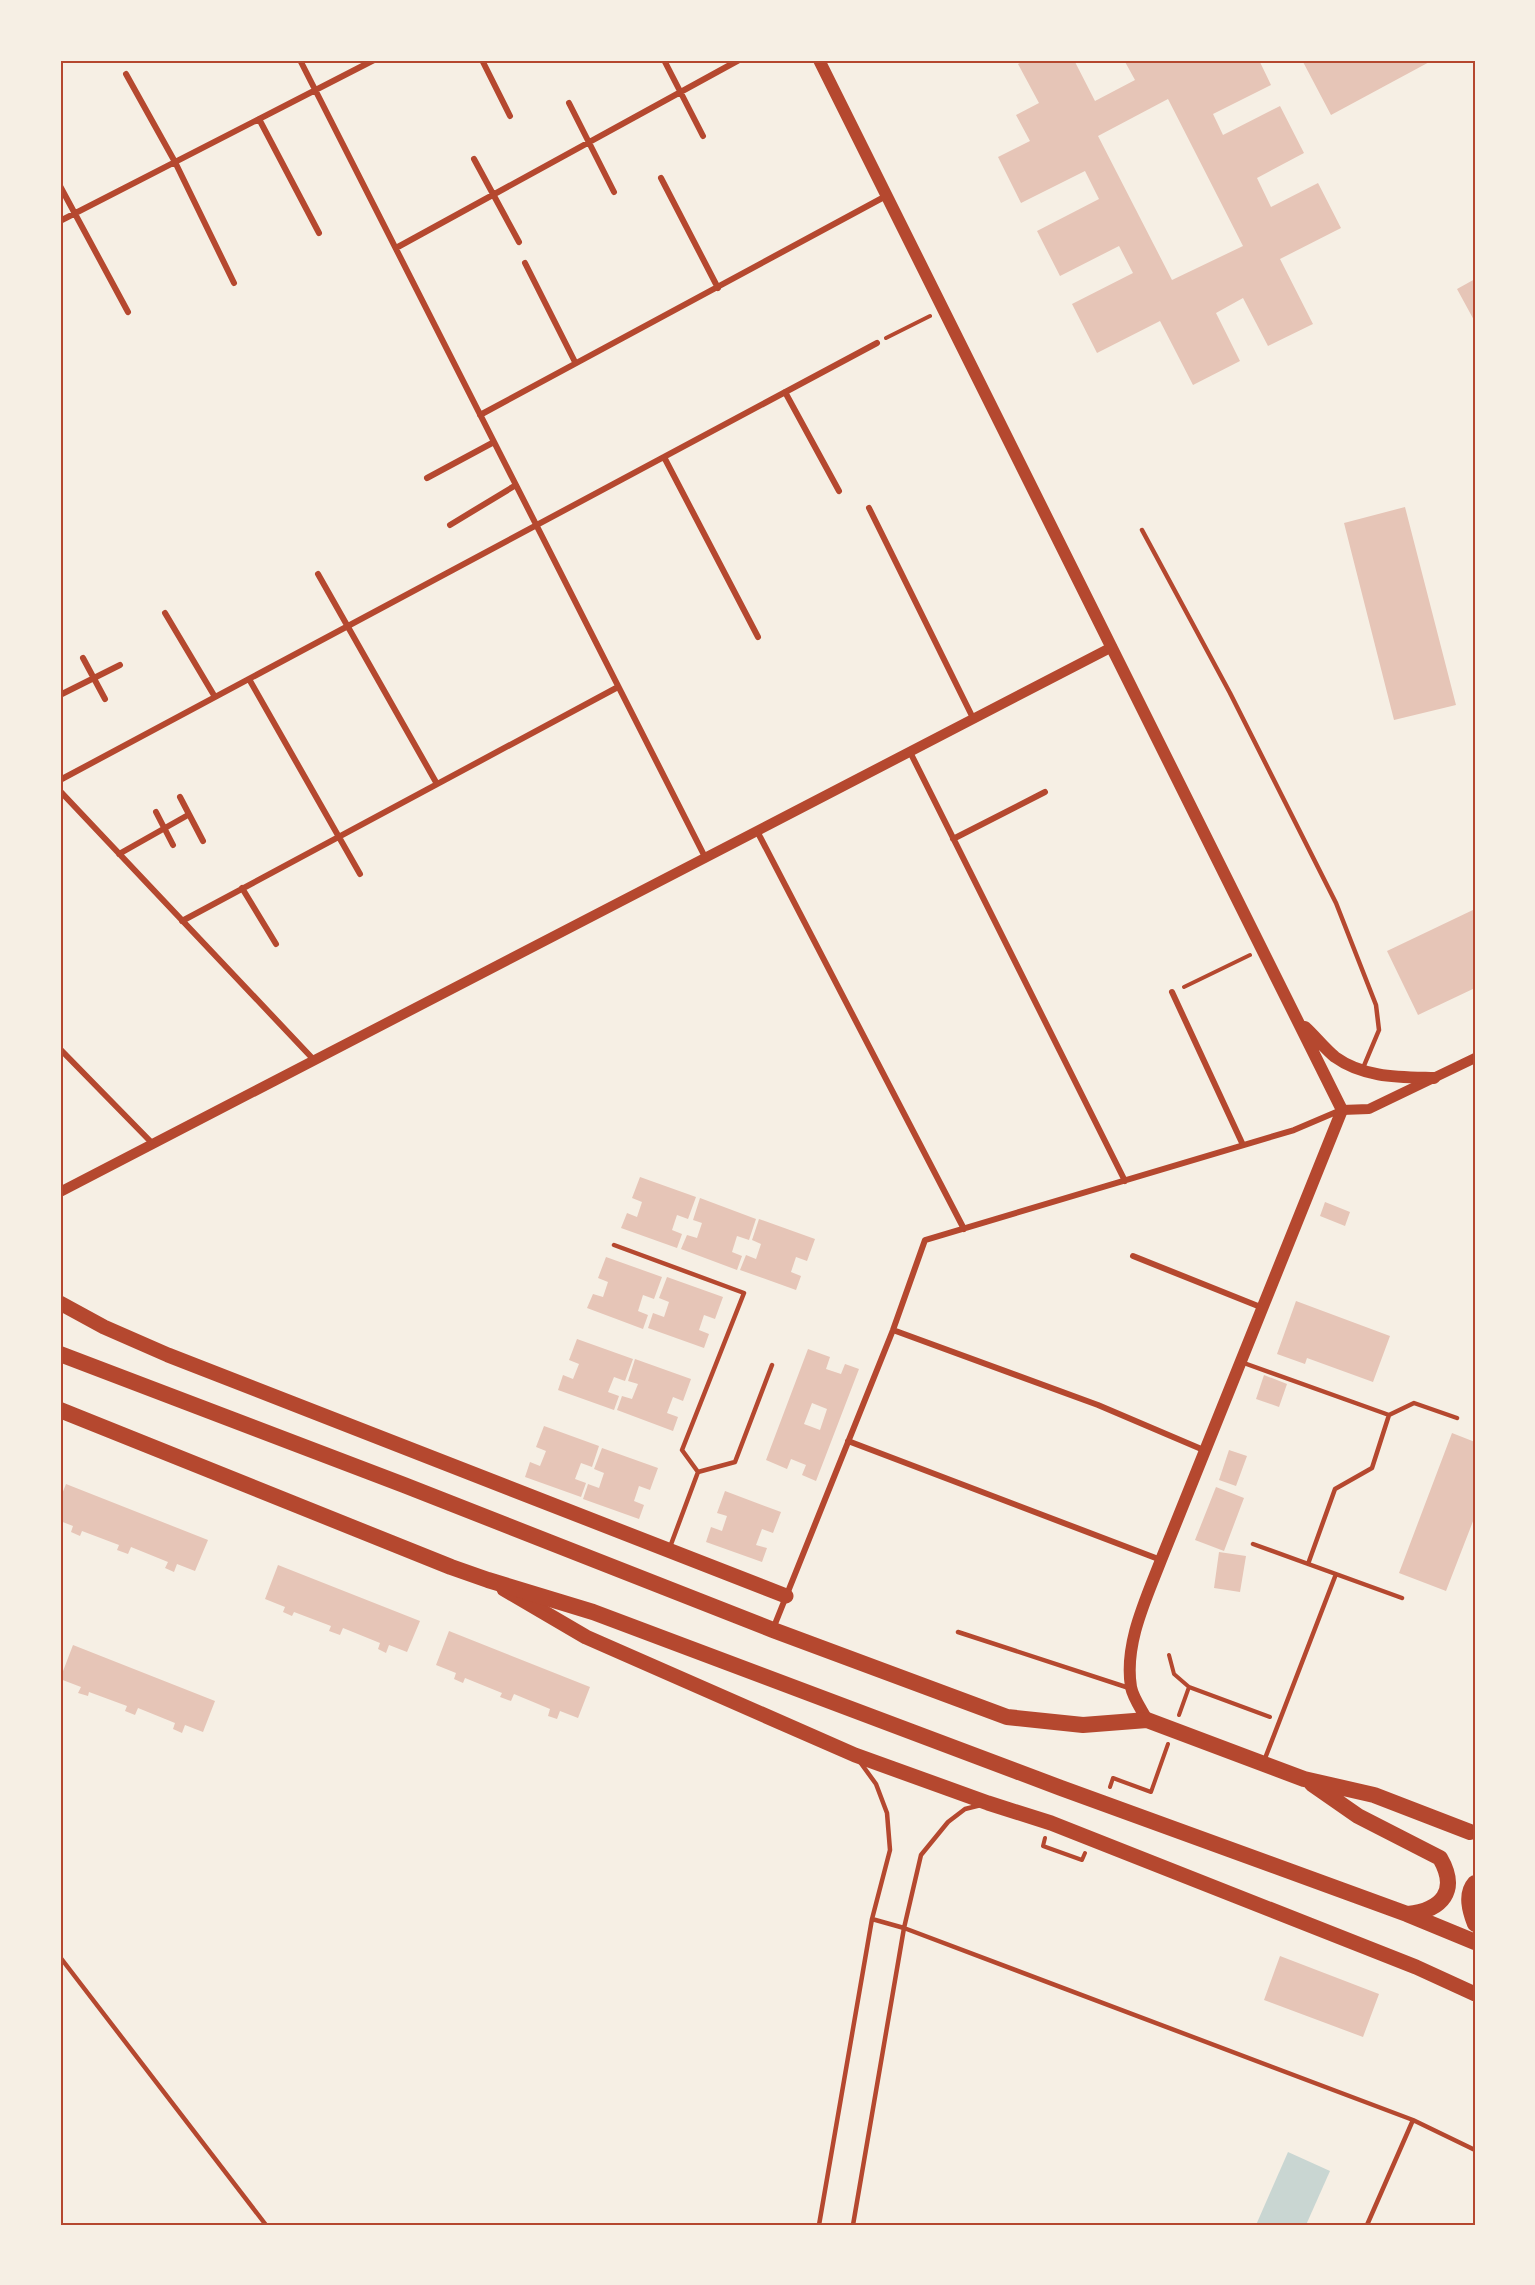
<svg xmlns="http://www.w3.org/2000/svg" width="1535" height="2285" font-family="'Open Sans',sans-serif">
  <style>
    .water { fill: #c9d6d2 }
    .building { fill: #e6c5b7; fill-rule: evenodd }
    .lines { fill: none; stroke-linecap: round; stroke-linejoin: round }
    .path { stroke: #b5482f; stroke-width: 4 }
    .service { stroke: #b5482f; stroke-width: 4.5 }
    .minor { stroke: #b5482f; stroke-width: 6 }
    .tertiary { stroke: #b5482f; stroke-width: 10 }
    .secondary { stroke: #b5482f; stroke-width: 12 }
    .primary { stroke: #b5482f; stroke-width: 15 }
    .trunk { stroke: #b5482f; stroke-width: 16 }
    .neatline { fill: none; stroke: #b5482f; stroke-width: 2 }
  </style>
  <rect width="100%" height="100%" fill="#f6efe4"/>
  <!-- water -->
  <path class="water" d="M1288,2152L1330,2171L1306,2225H1256Z"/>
  <!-- building -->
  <path class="building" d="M1025,60H1074L1095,101L1135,80L1124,60H1259L1271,85L1213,114L1223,135L1280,106L1304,153L1257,178L1271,207L1318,183L1341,228L1280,259L1313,324L1268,346L1243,298L1216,313L1240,361L1193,385L1160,321L1097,353L1072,304L1133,273L1119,246L1060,276L1037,231L1099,199L1085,171L1021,203L998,157L1030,141L1016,115L1039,103L1018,64ZM1168,99L1243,246L1172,280L1098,136Z
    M1302,60H1433L1331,115Z
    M1475,279V322L1457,289Z
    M1405,507L1456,705L1394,720L1344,523Z
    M1475,909V988L1418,1015L1387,951Z
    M640,1177L696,1197L688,1219L677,1215L672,1230L682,1234L677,1248L621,1228L627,1213L637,1217L642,1202L632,1198Z
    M700,1198L756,1219L749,1240L737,1236L732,1252L742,1256L737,1270L681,1249L687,1235L697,1238L702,1223L693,1220Z
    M1325,1202L1350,1212L1345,1226L1320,1216Z
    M759,1219L815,1239L807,1261L796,1257L791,1272L801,1276L796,1290L740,1270L746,1255L756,1259L761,1244L752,1240Z
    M606,1257L662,1277L654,1299L643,1295L638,1311L648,1315L643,1329L587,1308L593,1294L603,1297L608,1282L598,1278Z
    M667,1277L723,1297L715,1319L704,1315L699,1330L709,1334L704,1348L648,1328L653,1313L664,1317L669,1302L659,1298Z
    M1296,1301L1390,1336L1373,1382L1307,1358L1305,1364L1277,1354Z
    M577,1339L633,1359L625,1381L614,1377L608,1392L619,1396L614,1410L558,1390L563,1375L573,1379L579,1364L569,1360Z
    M808,1349L830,1357L826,1369L841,1374L845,1364L859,1369L816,1481L802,1475L806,1465L791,1459L787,1469L766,1460ZM812,1403L827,1409L820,1430L804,1424Z
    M635,1359L691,1379L683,1401L673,1397L667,1413L678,1417L673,1431L617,1410L622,1396L632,1399L638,1384L628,1381Z
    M1264,1375L1287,1384L1279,1407L1256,1399Z
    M544,1426L599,1446L592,1467L581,1463L575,1479L586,1483L581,1497L525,1477L530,1462L540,1466L546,1451L536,1447Z
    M1452,1433L1475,1442V1516L1446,1591L1399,1573Z
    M602,1448L658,1468L650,1490L639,1486L634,1501L644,1505L639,1519L583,1499L588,1484L599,1488L604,1473L594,1469Z
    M1229,1450L1247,1456L1236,1486L1219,1480Z
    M66,1484L208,1540L195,1571L177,1564L174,1572L165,1568L168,1562L131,1547L128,1554L117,1550L119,1545L82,1531L80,1536L71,1532L73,1526L60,1521V1499Z
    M1216,1487L1244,1498L1224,1551L1195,1540Z
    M725,1491L781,1512L773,1533L762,1529L756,1545L767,1548L762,1562L706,1542L711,1527L722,1531L727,1516L717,1513Z
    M1219,1552L1246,1556L1240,1592L1214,1588Z
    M278,1565L420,1621L407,1652L389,1645L386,1653L378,1649L380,1643L343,1628L340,1635L329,1631L331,1626L294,1612L292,1616L283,1612L285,1607L265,1599Z
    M449,1631L590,1687L578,1718L560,1711L557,1719L548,1716L550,1709L514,1694L511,1701L500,1697L502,1693L465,1678L463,1683L454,1679L456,1673L436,1665Z
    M73,1645L215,1701L203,1732L185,1725L182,1733L173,1729L175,1723L138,1708L135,1715L125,1711L127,1706L89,1692L88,1696L78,1693L81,1687L60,1679Z
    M1280,1956L1379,1994L1363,2037L1264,2000Z"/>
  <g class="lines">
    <!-- path -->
    <path class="path" d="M886,338L930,316
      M1184,987L1250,955
      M1169,1655L1174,1674L1189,1687L1270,1717
      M1179,1715L1189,1687
      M1110,1787L1113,1778L1151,1792L1168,1744
      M1045,1838L1043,1846L1082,1860L1085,1853"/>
    <!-- service -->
    <path class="service" d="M1142,530L1230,693L1336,903L1376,1005L1379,1030L1363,1068
      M614,1245L744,1293L682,1450L698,1472
      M1241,1362L1389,1415L1414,1403L1457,1418
      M1253,1544L1402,1598
      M670,1547L698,1472L735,1462L772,1365
      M1308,1564L1335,1489L1372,1468L1389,1415
      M958,1632L1129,1688
      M1264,1761L1336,1574
      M872,1919L904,1928L1413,2120L1475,2150
      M60,1957L266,2225
      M819,2225L872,1919L890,1850L887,1813L876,1784L860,1762
      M853,2225L904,1928L921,1855L948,1822L965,1809L981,1805
      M1367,2225L1413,2120"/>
    <!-- minor -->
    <path class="minor" d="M300,60L705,857
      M482,60L510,116
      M664,60L703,136
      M126,74L175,162L234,283
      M569,103L614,192
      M259,119L319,233
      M474,159L519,242
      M661,178L718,288
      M60,186L128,312
      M60,221L374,60
      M396,248L739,60
      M525,263L575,362
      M785,392L839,491
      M480,415L886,196
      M664,457L758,637
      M427,478L494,442
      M869,508L973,718
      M450,525L516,485
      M318,574L437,784
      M165,613L215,697
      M83,658L105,699
      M249,679L360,874
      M60,695L120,665
      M910,752L1125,1181
      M60,780L877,343
      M60,791L314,1060
      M180,797L203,841
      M156,812L173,845
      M757,831L964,1229
      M953,839L1045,792
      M119,854L188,815
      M242,888L276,944
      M182,921L618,687
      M1172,992L1243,1145
      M60,1049L153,1144
      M1133,1256L1263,1308
      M893,1330L1098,1405L1206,1451
      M848,1441L1161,1560
      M773,1629L893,1330L925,1240L1294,1130L1341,1110"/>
    <!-- tertiary -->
    <path class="tertiary" d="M1342,1110L1369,1109L1475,1058
      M60,1192L1112,647"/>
    <!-- secondary -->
    <path class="secondary" d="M819,60L1342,1110L1161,1560C1146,1599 1124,1644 1131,1687C1133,1698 1142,1710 1147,1720
      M1305,1027C1315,1036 1324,1048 1335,1057C1364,1078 1400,1077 1434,1078"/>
    <!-- primary -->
    <path class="primary" d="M60,1303L104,1327L168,1355L786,1596
      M504,1589L586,1637L855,1755L988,1803L1051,1823L1416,1967L1475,1994"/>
    <!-- trunk -->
    <path class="trunk" d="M60,1354L404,1485L773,1630L1007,1717L1083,1725L1147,1720L1304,1779L1374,1795L1470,1832
      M60,1410L451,1567L488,1580L593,1612L1061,1788L1407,1914L1475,1942
      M1312,1784L1358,1816L1440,1858C1459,1891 1442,1910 1408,1914
      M1475,1883C1465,1894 1470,1911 1475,1924"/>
  </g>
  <!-- border -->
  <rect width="1535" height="2285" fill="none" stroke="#f6efe4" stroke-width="123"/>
  <rect x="62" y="62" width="1412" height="2162" class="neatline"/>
</svg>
